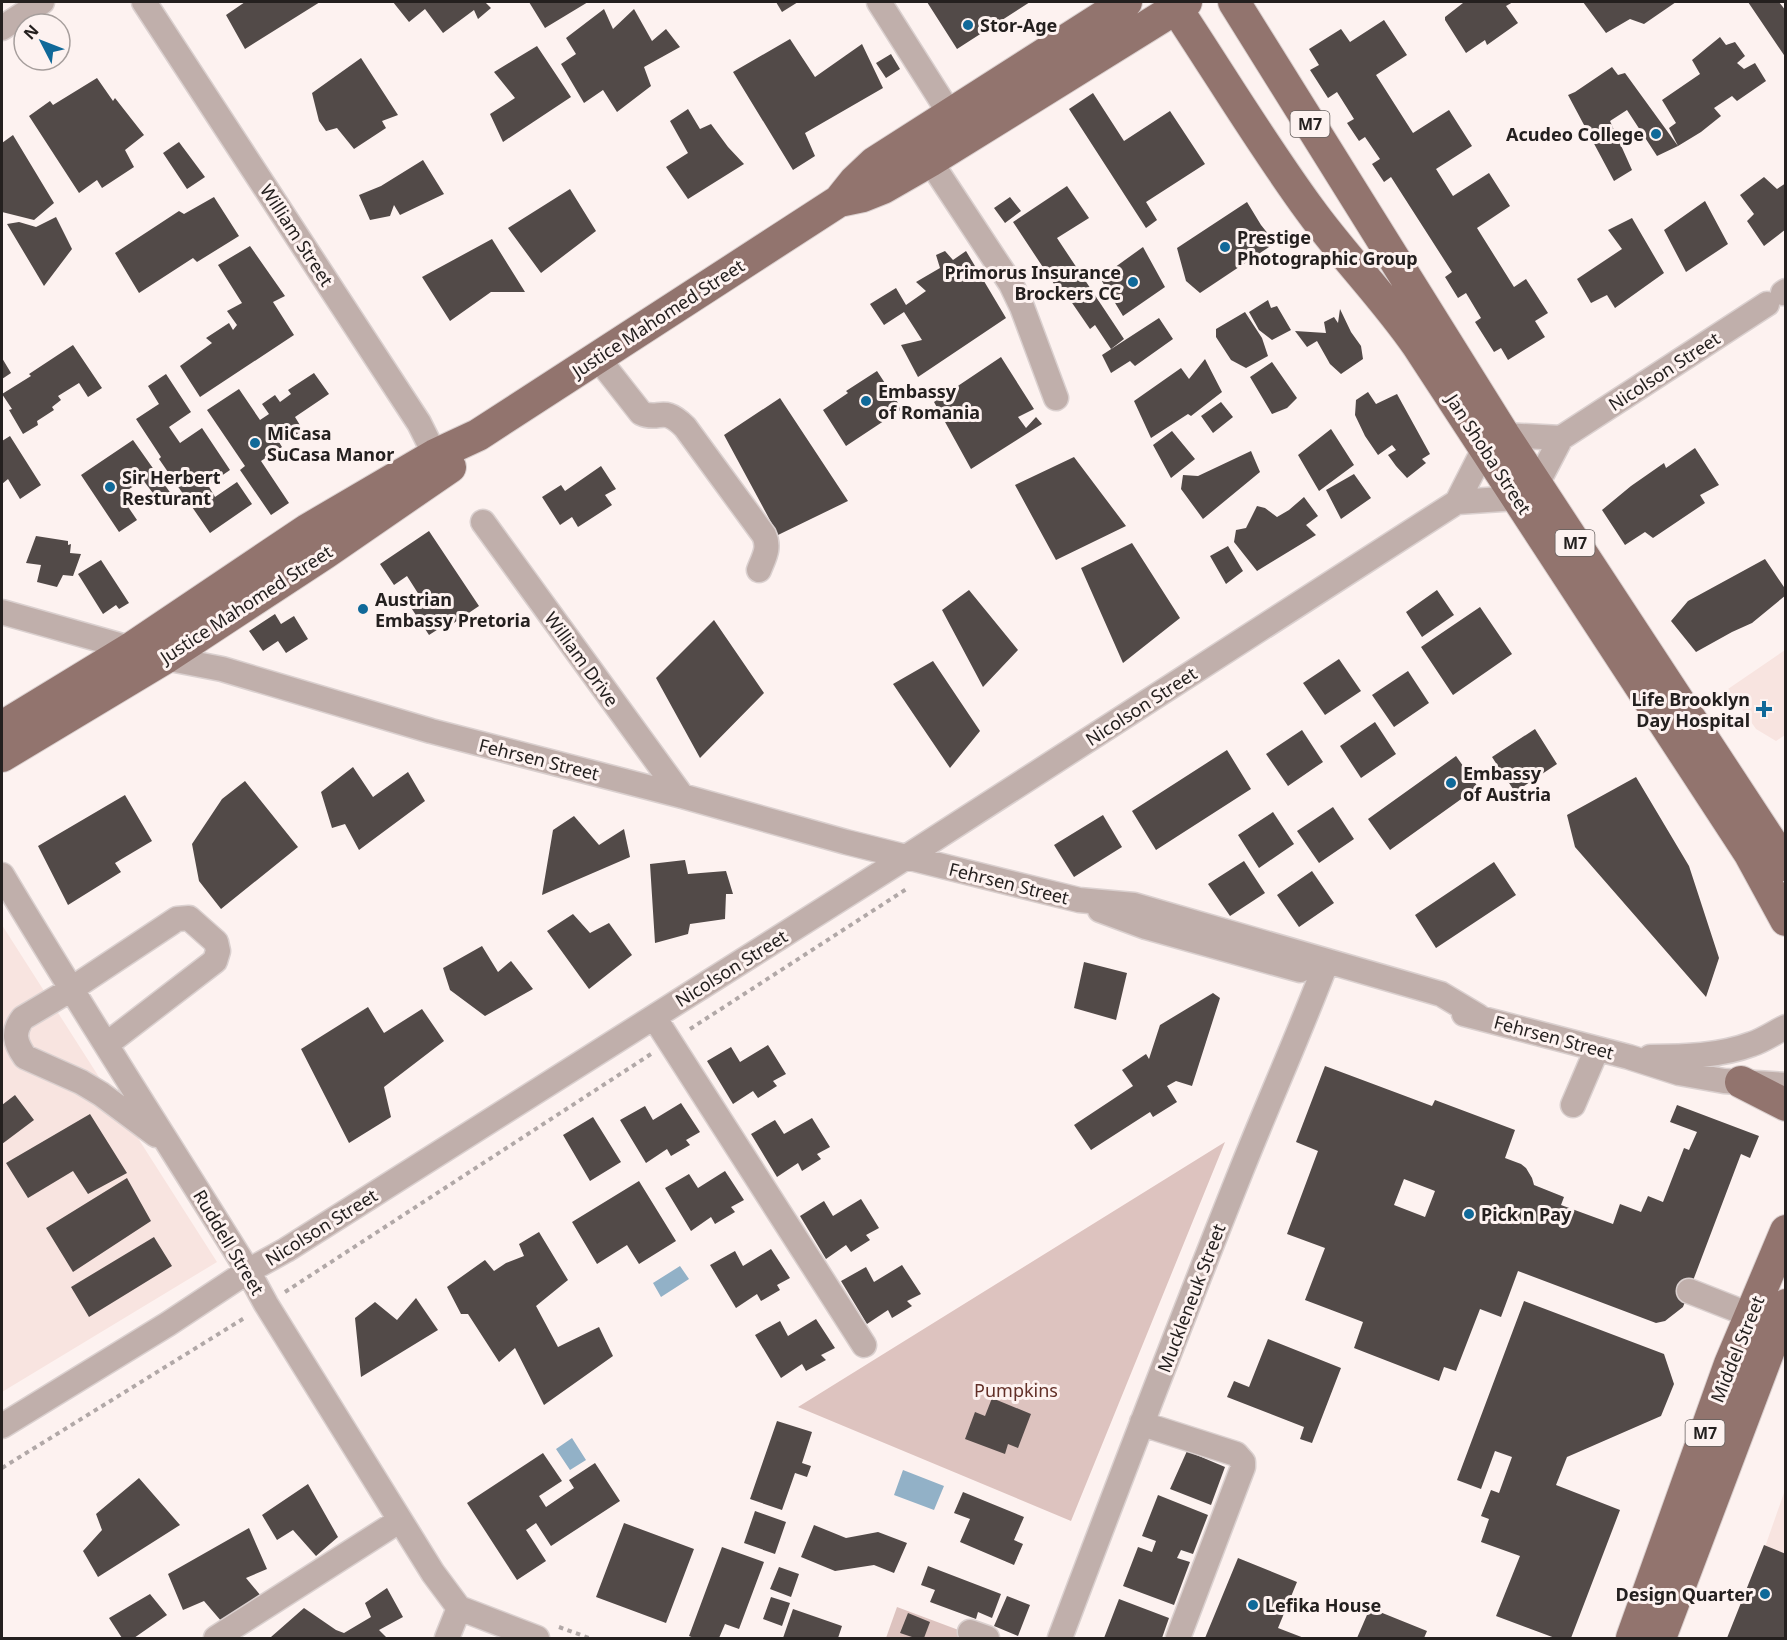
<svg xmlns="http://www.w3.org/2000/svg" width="1787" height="1640" font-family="'Noto Sans',sans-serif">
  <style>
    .built { fill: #f8e4e0 }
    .green { fill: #ddc3bf }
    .water { fill: #92b1c7 }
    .building { fill: #524a48; fill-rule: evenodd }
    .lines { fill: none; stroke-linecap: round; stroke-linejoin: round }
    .minor-casing { stroke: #dad0cf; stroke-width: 27 }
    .major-casing { stroke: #dad0cf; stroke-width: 34 }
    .path { stroke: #b1a8a7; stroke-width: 4; stroke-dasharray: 4.5 4.5; stroke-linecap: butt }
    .minor { stroke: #c0afab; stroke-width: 24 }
    .major { stroke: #92746e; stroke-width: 32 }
    .poi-dot { fill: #106999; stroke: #fdf2f0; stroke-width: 2 }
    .labels { text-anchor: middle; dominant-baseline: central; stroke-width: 6; stroke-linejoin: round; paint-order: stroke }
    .shield { fill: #fdf2f0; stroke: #655f5e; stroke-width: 1.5 }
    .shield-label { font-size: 16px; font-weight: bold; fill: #24201f }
    .poi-label { font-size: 18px; font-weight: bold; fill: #24201f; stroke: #fdf2f0; text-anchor: start }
    .street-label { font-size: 18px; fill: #24201f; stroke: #fdf2f0 }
    .park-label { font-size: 18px; fill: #622f27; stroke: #fdf2f0 }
  </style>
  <rect width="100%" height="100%" fill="#fdf2f0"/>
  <!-- built -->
  <path class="built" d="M1785,650V735L1776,741L1756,729L1728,689Z
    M2,925L217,1262L2,1392Z
    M1785,1490V1638H1733Z"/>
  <!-- green -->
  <path class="green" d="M1225,1142L1071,1521L798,1407Z
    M897,1607L980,1638H886Z"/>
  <!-- water -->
  <path class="water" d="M680,1266L689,1279L661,1297L653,1283Z
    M572,1438L586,1460L570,1470L556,1449Z
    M903,1470L944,1486L934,1510L894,1495Z"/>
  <!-- building -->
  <path class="building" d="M245,2H320L245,49L226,15Z
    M393,2H485L491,8L478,19L474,10L443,33L425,9L409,22Z
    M529,2H588L545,28Z
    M776,2H798L782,12Z
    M927,2H1030L957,49Z
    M1462,2H1513L1506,6L1518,23L1487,45L1485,40L1466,53L1445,20V17L1463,3Z
    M1583,2H1676L1644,24L1630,19L1606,33Z
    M1748,2H1779L1786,11V58Z
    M604,9L613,29L634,9L652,41L666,29L680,47L644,67L651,86L617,112L603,90L584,103L561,64L576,54L566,38Z
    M1384,20L1407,55L1376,75L1413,133L1449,110L1472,146L1436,169L1453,196L1489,173L1510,206L1477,228L1514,287L1526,279L1548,313L1535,321L1545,337L1508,360L1501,348L1494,352L1475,322L1481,318L1466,293L1458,298L1445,277L1452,272L1391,177L1384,182L1372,164L1380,159L1365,137L1359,141L1347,123L1354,119L1337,92L1328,98L1310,70L1319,65L1309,49L1341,29L1350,42Z
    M1720,37L1726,45L1735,42L1745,56L1737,63L1744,69L1755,63L1766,81L1737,101L1732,96L1714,108L1721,116L1701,132L1678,146L1669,128L1676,123L1662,100L1700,74L1692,60Z
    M790,39L815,77L862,44L883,88L805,133L815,156L793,170L733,72Z
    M537,46L571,97L503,142L490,114L515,98L494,72Z
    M891,54L900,69L886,78L876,63Z
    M361,58L398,115L382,121L386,128L354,149L337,128L326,131L319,121L312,93Z
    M1612,67L1618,75L1625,73L1678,146L1657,156L1627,110L1610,121L1632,170L1614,181L1568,95L1575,92Z
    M97,78L113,101L115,98L144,135L125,150L134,167L102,188L97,180L79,193L29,116L50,101L53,105Z
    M1093,93L1124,141L1170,111L1205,164L1146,202L1157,220L1146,228L1069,109Z
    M688,109L700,129L711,124L728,147L744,164L688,199L666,167L688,153L670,121Z
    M13,135L54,203L34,220L2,212V143Z
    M179,142L205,177L187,189L163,153Z
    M423,160L444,194L400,215L394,205L390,216L370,220L359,195L381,186Z
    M1764,177L1777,189L1786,183V229L1764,246L1747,221L1754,214L1740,195Z
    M1067,186L1089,218L1057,238L1124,339L1111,349L1095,325L1090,329L1068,297L1064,299L1013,222Z
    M570,189L596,231L541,273L508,228Z
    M214,197L239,236L197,262L193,258L139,293L115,253L179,211L184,214Z
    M1010,197L1021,211L1005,223L994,208Z
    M1705,201L1728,244L1686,272L1664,230Z
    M1247,202L1261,225L1273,240L1272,245L1200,293L1186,281L1177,248Z
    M56,217L72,249L44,286L7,224L19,222L36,227Z
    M1632,218L1664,273L1615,308L1607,295L1591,303L1577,279L1622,249L1608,230Z
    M492,239L525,292H491L450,321L422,277Z
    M250,246L285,296L273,302L294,335L200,397L180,366L212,343L206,338L229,323L233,330L237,325L227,311L242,303L218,265Z
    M1143,247L1165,287L1123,316L1100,278Z
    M945,251L953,260L966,251L1006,318L918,377L901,345L922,340L904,312L884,325L870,304L896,288L906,305L926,291L916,282L940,268L936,255Z
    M1268,300L1271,308L1277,306L1291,330L1272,340L1259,330L1249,312Z
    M1340,309L1351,332L1361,346L1363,359L1341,374L1330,364L1317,341L1307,347L1295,331L1326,333L1324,322L1334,317L1338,323Z
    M1245,312L1262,338L1268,356L1246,368L1231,360L1216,337V329Z
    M1159,318L1173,339L1135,366L1130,361L1111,373L1102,355Z
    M73,345L102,388L88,397L79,383L58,396L61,400L52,407L54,410L37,421L38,425L23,434L9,410L12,409L2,394L31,376L29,374Z
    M1001,357L1034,409L1018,417L1026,428L1036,417L1042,424L971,469L934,402Z
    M2,358L11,373L2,379Z
    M1205,359L1222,392L1191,416L1188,414L1151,438L1134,401L1181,368L1189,379Z
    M1272,362L1297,398L1287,408L1272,414L1250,377Z
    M877,371L902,409L846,446L823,410L848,393L846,391Z
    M314,373L329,394L295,417L303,430L288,440L281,429L274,434L282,447L261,461L289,503L271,515L240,470L245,466L207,410L239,389L260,420L269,414L262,404L275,395L280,402L291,394L288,390Z
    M166,374L191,412L169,427L180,443L202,428L230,470L208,485L215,497L237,482L252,504L210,533L159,459L161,457L136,419L159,404L148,386Z
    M1368,392L1376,404L1397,394L1430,454L1422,459L1426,463L1407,478L1396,466L1388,455L1396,450L1392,445L1378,455L1365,436L1355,415L1356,400Z
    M780,398L848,501L778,535L724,435Z
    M1221,402L1233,417L1213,433L1201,416Z
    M1331,429L1354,465L1319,491L1298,455Z
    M1172,431L1195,459L1171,478L1153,445Z
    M10,436L41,485L20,499L8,479L2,484V441Z
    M133,440L174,498L162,505L143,480L120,495L137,520L119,532L81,475Z
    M1695,448L1719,485L1700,495L1705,503L1653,538L1645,532L1625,545L1602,510L1631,486L1664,463L1666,468Z
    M1251,451L1260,472L1203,519L1181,489L1183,475L1198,476Z
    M1074,457L1126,526L1056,560L1015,485Z
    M601,466L616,489L605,495L612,505L578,527L572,517L560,525L542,497L561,485L565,491Z
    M1354,474L1371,498L1341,519L1326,490Z
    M1304,497L1318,516L1306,525L1316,535L1257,571L1234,542L1236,530L1246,528L1257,506L1265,508L1277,517L1289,510Z
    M429,531L479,606L442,631L440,628L429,635L410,606L421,598L407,576L394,585L380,564Z
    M36,536L68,541V545L71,544L70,553L81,554L73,576L63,575L57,587L37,582L41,565L26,563Z
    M1132,543L1180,618L1123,663L1081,568Z
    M1228,546L1243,571L1226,584L1210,556Z
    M1765,559L1786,590V595L1752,623L1732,632L1696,652L1671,621L1688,601Z
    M101,560L129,603L119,609L116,605L103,614L78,574Z
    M969,590L1018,650L983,687L942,610Z
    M1437,590L1454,615L1422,637L1406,612Z
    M1480,607L1512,654L1453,695L1421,647Z
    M275,614L281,624L294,616L308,639L286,653L278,641L263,651L249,631Z
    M714,620L764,693L700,758L656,678Z
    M1339,659L1361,691L1325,715L1303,683Z
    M933,661L980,731L950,768L893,684Z
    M1408,671L1429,703L1394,727L1372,695Z
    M1375,722L1396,754L1361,778L1340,746Z
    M1535,729L1557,764L1515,792L1492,757Z
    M1302,730L1323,762L1288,786L1266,754Z
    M1227,750L1251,789L1156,850L1132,811Z
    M1456,756L1478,787L1390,850L1368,819Z
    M353,767L373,797L408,772L425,801L359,850L345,824L332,828L321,792Z
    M1636,777L1689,866L1719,958L1706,997L1575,847L1567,815Z
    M245,781L298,847L221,909L199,881L192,844L222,799Z
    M125,795L152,841L115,863L121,872L68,905L38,846Z
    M1333,807L1354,839L1319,863L1297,831Z
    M1273,812L1294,844L1259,868L1238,835Z
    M1103,815L1122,847L1074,877L1054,845Z
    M574,816L599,845L624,829L630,857L542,895L553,830Z
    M685,860L688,874L726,871L733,894H726L725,919L690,924L688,934L655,943L650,864Z
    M1244,861L1265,893L1230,916L1208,884Z
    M1494,862L1516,895L1436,948L1415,915Z
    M1312,871L1334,903L1299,927L1277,895Z
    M573,914L590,933L609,923L632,955L589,989L547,931Z
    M482,946L498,972L511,961L533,989L485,1016L450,990L443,968Z
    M1084,962L1127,973L1116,1020L1074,1008Z
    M1213,993L1220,998L1192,1086L1176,1081L1167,1086L1177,1102L1153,1117L1150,1112L1091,1150L1074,1125L1133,1086L1122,1070L1146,1054L1149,1059L1160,1025Z
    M368,1007L384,1033L422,1009L444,1041L384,1087L391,1117L349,1143L301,1049Z
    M768,1045L786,1074L773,1081L777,1086L758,1098L753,1091L733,1104L707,1061L731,1047L740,1062Z
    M1325,1066L1432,1106L1435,1100L1515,1130L1505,1158L1521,1164L1526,1168L1532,1178L1534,1185L1564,1197L1561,1205L1613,1224L1620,1204L1641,1212L1648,1196L1663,1202L1684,1148L1689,1150L1697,1132L1670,1122L1677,1105L1759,1136L1750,1158L1741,1154L1683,1307L1665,1321L1656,1323L1518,1271L1501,1317L1480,1309L1456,1371L1444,1367L1439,1381L1354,1348L1363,1322L1305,1300L1325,1248L1287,1234L1318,1151L1296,1142ZM1404,1179L1435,1191L1425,1217L1394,1205Z
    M15,1095L34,1120L2,1144V1105Z
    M681,1103L700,1132L686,1140L690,1145L671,1156L667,1149L646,1163L620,1120L645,1106L653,1120Z
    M90,1114L127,1173L88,1194L73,1171L28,1198L6,1163Z
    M593,1117L621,1162L590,1181L563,1135Z
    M812,1118L830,1147L817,1154L821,1159L802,1171L798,1163L777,1177L751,1134L775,1120L784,1134Z
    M725,1171L744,1200L731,1207L735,1212L715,1224L711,1217L691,1231L665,1188L689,1174L698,1188Z
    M127,1178L151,1221L73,1272L46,1228Z
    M639,1181L676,1241L639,1264L627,1245L597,1264L572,1222Z
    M861,1199L879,1228L866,1235L870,1240L851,1252L846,1245L826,1259L800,1216L824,1201L833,1216Z
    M539,1232L568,1280L536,1306L558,1347L599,1327L613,1356L544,1405L515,1348L499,1362L468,1314H461L447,1287L485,1260L494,1271L506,1263L524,1256L519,1244Z
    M154,1237L172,1266L89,1317L71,1287Z
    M771,1249L790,1278L777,1285L780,1290L761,1301L757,1294L736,1308L710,1265L735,1251L743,1266Z
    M902,1265L921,1294L907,1301L912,1306L892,1318L888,1310L867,1324L841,1281L866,1267L874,1282Z
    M416,1298L438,1330L361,1377L355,1318L375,1302L397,1320Z
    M1524,1301L1664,1354L1674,1384L1661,1416L1567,1457L1556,1485L1620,1510L1571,1638H1555L1496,1616L1520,1556L1481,1542L1489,1519L1481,1516L1491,1490L1499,1493L1512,1457L1495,1451L1481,1489L1457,1480Z
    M816,1319L835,1348L821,1355L826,1360L806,1371L802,1364L781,1378L755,1335L780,1321L788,1336Z
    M1268,1339L1341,1368L1312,1443L1300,1439L1304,1427L1227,1397L1234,1381L1249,1387Z
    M992,1398L1031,1414L1018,1448L1008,1444L1005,1454L965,1439L975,1412L985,1416Z
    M777,1421L812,1432L802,1463L811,1466L807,1477L795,1473L782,1510L750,1499Z
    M1187,1451L1225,1467L1211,1505L1170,1489Z
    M543,1453L562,1481L539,1496L546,1507L574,1488L569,1480L595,1463L620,1501L551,1546L536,1523L526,1530L546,1561L517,1580L467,1503Z
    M139,1478L180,1525L98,1577L83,1551L102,1530L96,1514Z
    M308,1484L338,1537L316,1556L293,1530L277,1540L262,1515Z
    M963,1492L1024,1517L1014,1540L1023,1544L1014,1565L960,1542L970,1519L954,1513Z
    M1158,1495L1208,1515L1193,1554L1181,1550L1177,1558L1190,1562L1174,1605L1123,1586L1138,1547L1152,1552L1156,1541L1142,1536Z
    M755,1511L786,1522L775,1554L744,1543Z
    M624,1523L694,1549L666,1623L596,1597Z
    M814,1525L846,1538L878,1532L907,1543L894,1573L874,1565L835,1571L801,1557Z
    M249,1528L267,1569L246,1578L261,1596L222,1622L204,1601L183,1610L168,1574Z
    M1764,1545L1786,1554V1638H1727Z
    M722,1547L764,1562L739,1629L725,1624L719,1638H694L689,1636Z
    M1238,1558L1297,1582L1278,1628L1304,1638H1205Z
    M928,1566L1001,1594L992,1618L978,1612L976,1619L930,1602L935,1590L921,1585Z
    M779,1567L799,1574L791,1597L770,1589Z
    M387,1588L403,1617L379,1630L387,1638H273L271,1637L304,1608L336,1630L344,1633L371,1617L365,1603Z
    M150,1594L167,1615L134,1638H122L109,1618Z
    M1007,1596L1030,1605L1018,1636L994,1626Z
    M771,1597L790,1603L782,1626L763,1619Z
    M1119,1599L1169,1618L1162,1638H1104Z
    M1370,1608L1427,1631L1424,1638H1357Z
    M793,1609L842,1626L838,1638H783Z
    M908,1613L930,1622L924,1638H915L900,1633Z"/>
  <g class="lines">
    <!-- minor casing -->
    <g class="minor-casing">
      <path id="minor" d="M144,2L419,423L435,455L445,469
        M879,2L950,114
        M2,28L42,2
        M930,161L1011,284L1022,307L1056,398
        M1783,293L1786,291
        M597,357L641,413C660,422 662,404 685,427L764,535C770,548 764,557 759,570
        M1504,435L1561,438
        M1537,484L1561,438L1767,304
        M1457,502L1485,447
        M483,522L682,796
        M2,612L165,658L222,669L431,731L682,796L846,842L1079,900L1134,905L1441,994L1478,1016
        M2,875C81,1008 166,1139 248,1271L266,1304L433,1573L459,1608L537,1638
        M1100,910L1146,927L1300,970
        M1464,1014L1629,1057L1679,1073L1724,1081L1786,1085
        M654,1017L864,1345
        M107,1044L215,961L218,951L216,942L189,918L177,919L70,990L23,1018C12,1032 15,1043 25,1057L81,1082L101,1094L156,1135
        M1650,1057C1684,1057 1720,1056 1752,1044C1764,1040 1775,1032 1786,1027
        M1573,1105L1597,1049
        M1689,1291L1750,1315
        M1142,1422L1152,1427L1236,1454L1243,1462V1467L1178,1638
        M2,1426L168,1324L248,1271L286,1250L908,856L1457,502L1517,498
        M970,1632L987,1638
        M216,1638L399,1521
        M447,1638L459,1608
        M1060,1638C1119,1482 1179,1326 1241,1171C1269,1101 1300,1032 1327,961"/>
    </g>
    <!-- major casing -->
    <g class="major-casing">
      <path id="major" d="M1172,2C1218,71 1261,143 1310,210C1344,257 1385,298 1418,346L1750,854L1786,920
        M1234,2L1504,435L1786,865
        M839,201L863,196L883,188L930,161L1186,2
        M2,727L130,649L307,530L435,455L478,435L839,201L855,181L874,163L1126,2
        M2,756L165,658L325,553L450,467
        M1741,1082L1786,1105
        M1632,1638L1730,1364L1786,1231
        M1660,1638L1786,1305"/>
    </g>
    <!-- path -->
    <path class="path" d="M690,1029L908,888
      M285,1292L651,1054
      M2,1468L246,1317
      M559,1627L589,1638"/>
    <!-- minor -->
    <use href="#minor" class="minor"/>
    <!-- major -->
    <use href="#major" class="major"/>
  </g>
  <!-- markers -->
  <g class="poi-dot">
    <circle cx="968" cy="25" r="6"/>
    <circle cx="1656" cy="134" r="6"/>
    <circle cx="1225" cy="247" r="6"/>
    <circle cx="1133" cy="282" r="6"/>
    <circle cx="866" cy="401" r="6"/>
    <circle cx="255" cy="443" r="6"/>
    <circle cx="110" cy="487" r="6"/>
    <circle cx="363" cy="609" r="6"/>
    <path d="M1761 700h6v6h6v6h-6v6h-6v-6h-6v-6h6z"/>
    <circle cx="1451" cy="783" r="6"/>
    <circle cx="1469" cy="1214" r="6"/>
    <circle cx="1765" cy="1594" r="6"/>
    <circle cx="1253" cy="1605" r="6"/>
  </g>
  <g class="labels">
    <!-- shield labels -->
    <g class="shield">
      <rect x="1290.5" y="111" width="39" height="26" rx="4.5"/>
      <rect x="1555.5" y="530" width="39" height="26" rx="4.5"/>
      <rect x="1685.5" y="1420" width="39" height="26" rx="4.5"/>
    </g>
    <g class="shield-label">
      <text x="1310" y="124">M7</text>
      <text x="1575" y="543">M7</text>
      <text x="1705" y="1433">M7</text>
    </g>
    <!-- poi labels -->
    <g class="poi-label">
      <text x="980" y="25">Stor-Age</text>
      <text x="1644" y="134" text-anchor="end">Acudeo College</text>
      <text x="1237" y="237">Prestige<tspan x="1237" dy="21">Photographic Group</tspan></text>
      <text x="1121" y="272" text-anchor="end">Primorus Insurance<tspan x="1121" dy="21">Brockers CC</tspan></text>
      <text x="878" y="391">Embassy<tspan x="878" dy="21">of Romania</tspan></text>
      <text x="267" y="433">MiCasa<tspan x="267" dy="21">SuCasa Manor</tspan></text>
      <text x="122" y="477">Sir Herbert<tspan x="122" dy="21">Resturant</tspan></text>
      <text x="375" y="599">Austrian<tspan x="375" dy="21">Embassy Pretoria</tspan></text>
      <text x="1750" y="699" text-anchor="end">Life Brooklyn<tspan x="1750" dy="21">Day Hospital</tspan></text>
      <text x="1463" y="773">Embassy<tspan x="1463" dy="21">of Austria</tspan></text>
      <text x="1481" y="1214">Pick n Pay</text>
      <text x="1753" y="1594" text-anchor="end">Design Quarter</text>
      <text x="1265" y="1605">Lefika House</text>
    </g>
    <!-- street labels -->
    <g class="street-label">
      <text transform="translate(297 235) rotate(57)">William Street</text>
      <text transform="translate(658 318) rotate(-33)">Justice Mahomed Street</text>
      <text transform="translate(1664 371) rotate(-33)">Nicolson Street</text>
      <text transform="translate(1489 454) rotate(57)">Jan Shoba Street</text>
      <text transform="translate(246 604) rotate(-33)">Justice Mahomed Street</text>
      <text transform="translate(582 659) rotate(54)">William Drive</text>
      <text transform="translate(1141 706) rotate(-33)">Nicolson Street</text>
      <text transform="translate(539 759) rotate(14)">Fehrsen Street</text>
      <text transform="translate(1009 883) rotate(14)">Fehrsen Street</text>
      <text transform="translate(731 968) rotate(-32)">Nicolson Street</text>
      <text transform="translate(1554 1037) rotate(15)">Fehrsen Street</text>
      <text transform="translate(321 1227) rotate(-32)">Nicolson Street</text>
      <text transform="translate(229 1242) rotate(59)">Ruddell Street</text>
      <text transform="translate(1191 1298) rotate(-69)">Muckleneuk Street</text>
      <text transform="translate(1737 1349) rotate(-68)">Middel Street</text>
    </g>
    <!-- park labels -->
    <g class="park-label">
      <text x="1016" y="1390">Pumpkins</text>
    </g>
  </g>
  <!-- border -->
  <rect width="1787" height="1640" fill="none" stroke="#24201f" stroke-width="6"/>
  <!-- north arrow -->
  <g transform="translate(42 42) rotate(312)"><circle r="28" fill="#fdf2f0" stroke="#a69e9c" stroke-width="1.5"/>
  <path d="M0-4.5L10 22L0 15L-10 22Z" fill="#106999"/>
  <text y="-9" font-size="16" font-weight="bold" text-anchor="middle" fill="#24201f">N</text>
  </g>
</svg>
